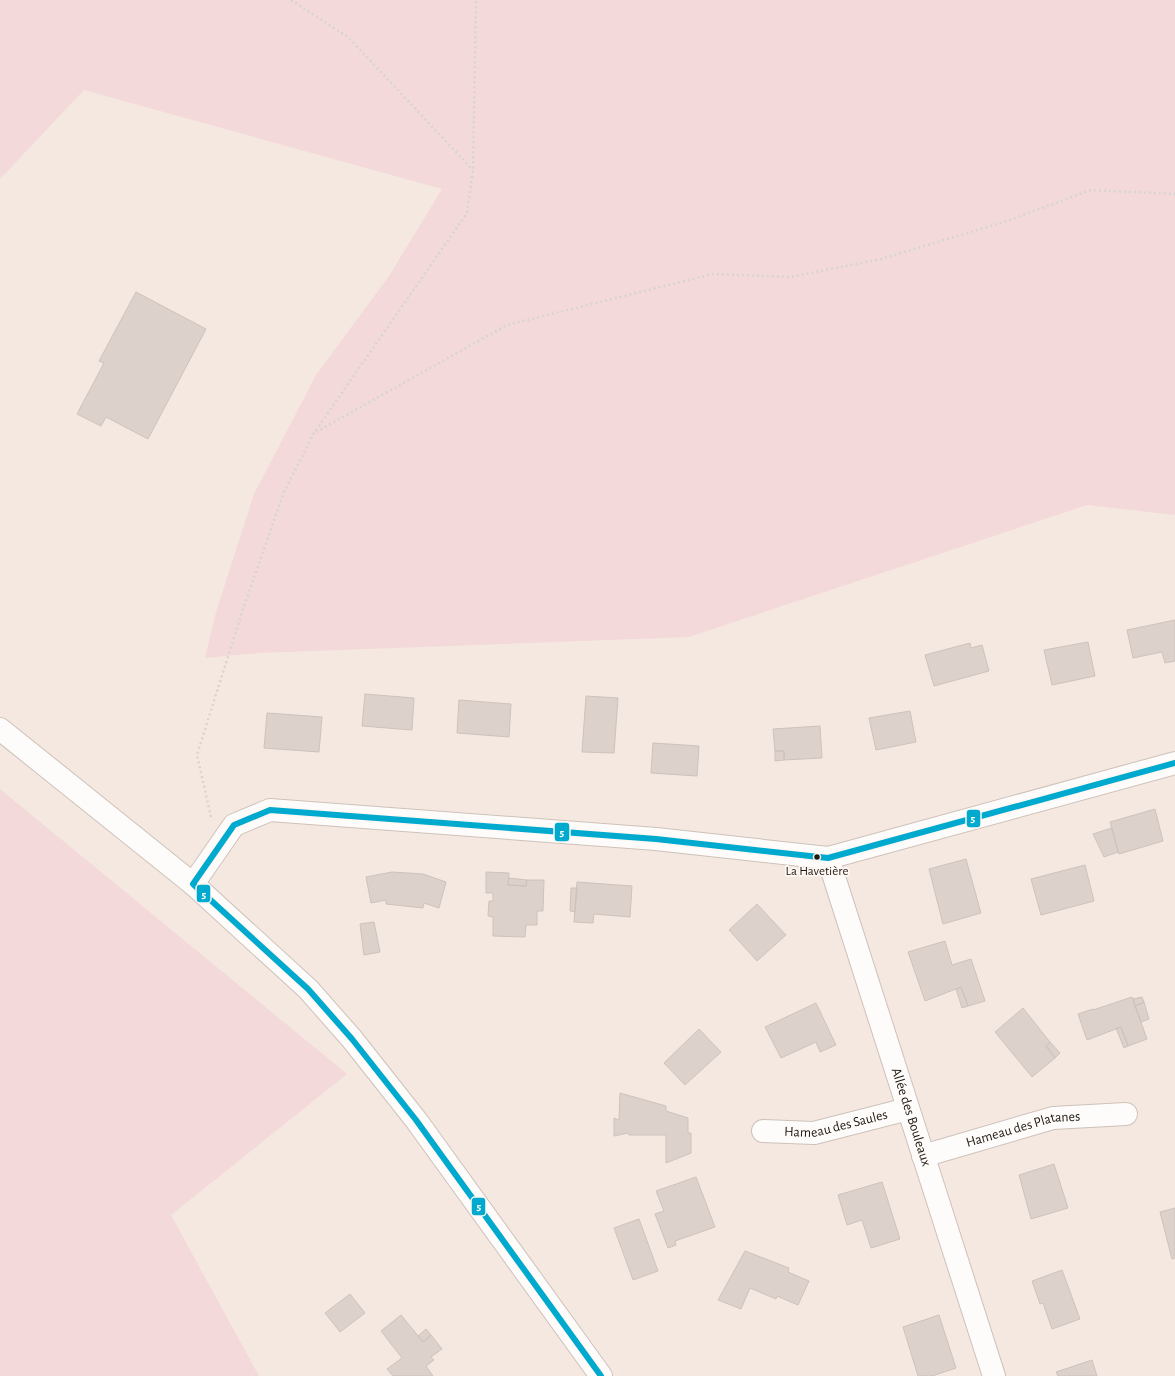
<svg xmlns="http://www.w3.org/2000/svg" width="1175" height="1376" font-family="'Alegreya Sans',sans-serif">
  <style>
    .green { fill: #f3d9da }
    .building { fill: #ddd1cc; stroke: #cec2bd }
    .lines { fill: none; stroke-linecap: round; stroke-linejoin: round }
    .minor-casing { stroke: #cdc2bb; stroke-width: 24 }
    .major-casing { stroke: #cdc2bb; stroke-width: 24 }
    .path { stroke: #d8d4d2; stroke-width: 2.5; stroke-dasharray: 2 3; stroke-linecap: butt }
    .minor { stroke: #fefcfa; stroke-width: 22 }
    .major { stroke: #fefcfa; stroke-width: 22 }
    .bus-1-casing { stroke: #fef8f4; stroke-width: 9 }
    .bus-1 { stroke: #00a9ce; stroke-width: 6 }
    .bus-dot { fill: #211811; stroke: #fef8f4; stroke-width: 1.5 }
    .labels { text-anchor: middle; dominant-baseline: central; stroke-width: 3.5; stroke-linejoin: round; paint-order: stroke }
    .bus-label { font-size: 13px; fill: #211811; stroke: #fef8f4 }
    .street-label { font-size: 14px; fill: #211811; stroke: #fef8f4 }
    .line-badge { stroke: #fef8f4; stroke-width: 1.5 }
    .badge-label { font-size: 11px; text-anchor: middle; font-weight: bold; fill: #fff }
  </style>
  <rect width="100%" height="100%" fill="#f5e8e0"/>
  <!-- green -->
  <path class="green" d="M0,0H1175V515L1087,505L689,637L258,653L205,658L216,612L254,494L316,375L389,276L442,189L84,90L0,179Z
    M0,789L347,1074L171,1215L259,1376H0Z"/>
  <!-- building -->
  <path class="building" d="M136,292L206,329L148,439L106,417L101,426L77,414L104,363L99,361Z
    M1175,620V661L1165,663L1162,652L1133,658L1127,630Z
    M1088,642L1095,676L1052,685L1044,650Z
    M970,643L971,648L982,645L989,671L934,686L925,655Z
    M365,694L414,698L412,730L362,726Z
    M586,696L618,698L614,753L582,752Z
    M459,700L511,704L509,737L457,733Z
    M910,711L916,742L876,750L869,718Z
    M267,713L322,717L319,752L264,748Z
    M820,726L822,758L784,760V751H775L773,729Z
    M653,743L699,746L697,776L651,773Z
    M775,751H784V760L775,761Z
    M1155,809L1163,841L1119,854L1110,822Z
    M1112,828L1118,852L1104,857L1093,834Z
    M966,859L981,913L943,924L929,869Z
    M1085,865L1094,901L1041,915L1031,879Z
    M392,872L423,874L446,882L439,908L424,903L423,908L386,904V900L371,903L366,877Z
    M486,872L509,873L508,885L526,886L527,880H544L543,911H537V925H526L525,937L493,936V917L488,916L489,901H493V893H486Z
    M509,878L527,880L526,886L508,885Z
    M577,882L632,886L630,917L594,914L593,923L574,922Z
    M571,888H577L575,912L570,911Z
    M757,904L786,935L757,961L729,930Z
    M374,922L380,952L364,955L360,924Z
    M945,941L952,965L971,959L985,1001L968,1006L961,987L925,1001L908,952Z
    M961,987L968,1006L962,1008L956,989Z
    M1132,997L1147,1039L1128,1046L1121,1027L1087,1040L1078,1014L1093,1009V1010Z
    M1142,997L1144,1002L1135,1006L1133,999Z
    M1144,1002L1149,1019L1141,1022L1135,1006Z
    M816,1003L836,1045L820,1052L816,1042L781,1058L765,1027Z
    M1023,1008L1050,1042L1046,1046L1055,1058L1032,1077L995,1032Z
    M1121,1027L1128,1046L1124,1048L1116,1028Z
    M699,1029L721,1052L685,1085L664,1063Z
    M1050,1042L1060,1053L1055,1058L1046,1046Z
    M620,1093L666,1106V1111L688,1118V1133H691V1153L666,1163V1135H629L628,1133L614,1136V1118L619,1120Z
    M1054,1164L1068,1208L1031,1219L1019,1175Z
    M696,1177L715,1227L675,1241L676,1245L668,1248L655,1214L664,1211L656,1191Z
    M882,1182L900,1239L871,1248L862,1220L847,1225L838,1195Z
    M1175,1208V1258L1172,1259L1160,1212Z
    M639,1219L658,1271L633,1280L614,1228Z
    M745,1251L789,1268L788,1272L809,1281L798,1305L777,1296L776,1299L750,1288L741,1309L718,1300Z
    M1062,1270L1080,1319L1052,1329L1043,1303L1040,1304L1032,1281Z
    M350,1294L365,1313L340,1332L325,1313Z
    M401,1315L423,1342L431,1335L442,1349L431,1357L434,1360L426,1366L433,1376H393L387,1369L402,1358L381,1331Z
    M939,1315L956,1368L932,1376H918L903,1327Z
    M426,1329L431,1335L423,1342L418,1336Z
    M1092,1360L1097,1376H1058L1056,1372Z"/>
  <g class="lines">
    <!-- minor casing -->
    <g class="minor-casing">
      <g id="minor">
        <path id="s1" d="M828,858L994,1376"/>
        <path d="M193,884L234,825L270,810L656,839L828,858L1175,763"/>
        <path id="s2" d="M763,1131L814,1133L908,1109"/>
        <path id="s3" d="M923,1156L1053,1118L1126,1114"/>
      </g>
    </g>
    <!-- major casing -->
    <g class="major-casing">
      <path id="major" d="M0,729L193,884L308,989L352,1039L416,1120L601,1376"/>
    </g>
    <!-- path -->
    <path class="path" d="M291,0L348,37L473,170
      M316,432L507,325L713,274L790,277L881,259L1004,222L1091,190L1175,194
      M211,817L197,755L242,612L284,492L314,433L467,213L473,170L476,0"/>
    <!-- minor -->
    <use href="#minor" class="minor"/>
    <!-- major -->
    <use href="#major" class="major"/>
    <!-- bus-1 casing -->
    <g class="bus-1-casing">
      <path id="bus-1" d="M601,1376L416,1120L352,1039L308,989L193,884L234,825L270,810L656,839L828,858L1175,763"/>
    </g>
    <!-- bus-1 -->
    <use href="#bus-1" class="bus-1"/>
  </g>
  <!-- markers -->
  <circle class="bus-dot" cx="817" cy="857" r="3.5"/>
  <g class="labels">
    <!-- bus labels -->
    <g class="bus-label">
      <text x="817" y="871">La Havetière</text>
    </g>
    <!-- street labels -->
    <g class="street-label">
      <text stroke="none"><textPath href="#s1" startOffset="272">Allée des Bouleaux</textPath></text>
      <text stroke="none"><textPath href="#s2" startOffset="74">Hameau des Saules</textPath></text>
      <text stroke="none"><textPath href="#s3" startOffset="104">Hameau des Platanes</textPath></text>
    </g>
  </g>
  <g class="line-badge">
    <rect x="966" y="809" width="15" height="19" rx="4" fill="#00a9ce"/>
    <rect x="554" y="822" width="16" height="20" rx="4" fill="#00a9ce"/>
    <rect x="196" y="884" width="15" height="19" rx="4" fill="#00a9ce"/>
    <rect x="471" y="1197" width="15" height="19" rx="4" fill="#00a9ce"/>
  </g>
  <g class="badge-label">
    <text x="973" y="822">5</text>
    <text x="562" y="836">5</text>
    <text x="204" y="898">5</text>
    <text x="479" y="1210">5</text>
  </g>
</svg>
